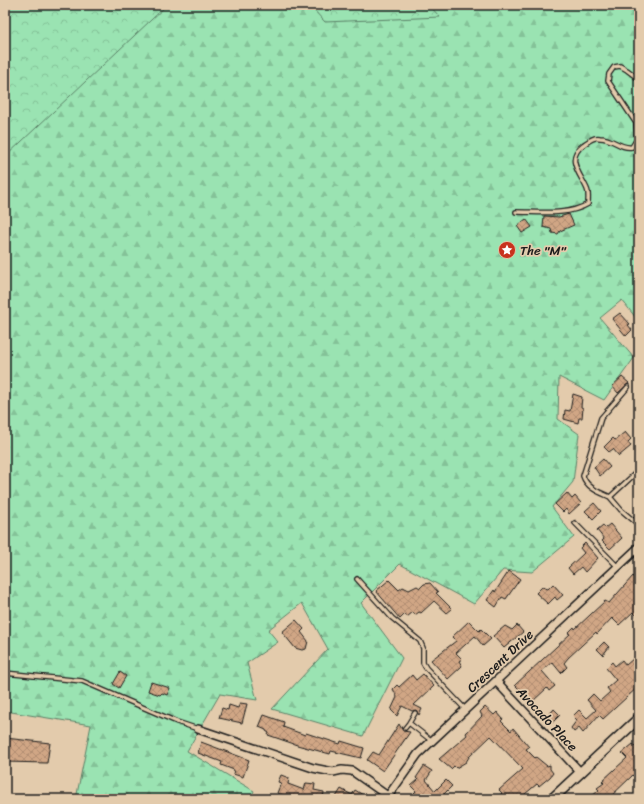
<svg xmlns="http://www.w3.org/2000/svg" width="644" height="804" font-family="Sriracha,sans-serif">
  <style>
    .forest { fill: url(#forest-firs); stroke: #5b8067 }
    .park { fill: url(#park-crowns); stroke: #5b8067 }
    .building { fill: url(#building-cross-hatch); stroke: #1c1c1c }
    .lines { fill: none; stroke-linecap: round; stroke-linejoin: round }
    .service-casing { stroke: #1c1c1c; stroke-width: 6 }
    .minor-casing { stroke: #1c1c1c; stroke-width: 10 }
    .tertiary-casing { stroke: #1c1c1c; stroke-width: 12 }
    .service { stroke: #e3cbac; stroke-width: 3.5 }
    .minor { stroke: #e3cbac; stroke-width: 7 }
    .tertiary { stroke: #e3cbac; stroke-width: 9 }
    .labels { text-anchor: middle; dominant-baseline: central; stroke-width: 3.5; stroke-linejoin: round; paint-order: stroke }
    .poi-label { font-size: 13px; fill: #1c1c1c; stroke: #e3cbac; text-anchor: start }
    .street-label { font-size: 13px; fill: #1c1c1c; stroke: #e3cbac }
  </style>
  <defs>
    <pattern id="forest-firs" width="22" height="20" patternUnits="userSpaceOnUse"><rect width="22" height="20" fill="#9ae3b2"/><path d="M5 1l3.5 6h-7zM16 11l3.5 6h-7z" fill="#84c298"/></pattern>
    <pattern id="park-crowns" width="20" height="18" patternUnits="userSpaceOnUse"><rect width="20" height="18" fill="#9ae3b2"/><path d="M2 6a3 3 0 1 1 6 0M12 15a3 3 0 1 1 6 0" fill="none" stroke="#84c298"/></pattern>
    <pattern id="building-cross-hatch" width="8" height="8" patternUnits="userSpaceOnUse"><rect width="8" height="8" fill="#d0a685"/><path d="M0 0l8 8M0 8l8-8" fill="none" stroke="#b28e72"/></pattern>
  </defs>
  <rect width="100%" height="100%" fill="#e3cbac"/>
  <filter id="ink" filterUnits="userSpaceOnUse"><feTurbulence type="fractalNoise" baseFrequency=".025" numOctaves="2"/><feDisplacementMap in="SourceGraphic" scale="8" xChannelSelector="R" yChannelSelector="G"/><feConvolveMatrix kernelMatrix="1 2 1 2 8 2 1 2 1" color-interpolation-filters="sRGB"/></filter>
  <g filter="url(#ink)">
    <!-- forest -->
    <path class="forest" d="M5,5H639V322L622,300L600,318L634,358L604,400L559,377L558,419L579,434L573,482L552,507L574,537L532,572L503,570L474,604L400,564L361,603L402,658L363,736L272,709L328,649L302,603L268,630L278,642L247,663L257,700L220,694L187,751L254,791L250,799H76L91,725L5,711Z"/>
    <!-- park -->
    <path class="park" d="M5,5H167L5,157Z
      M309,5H429L440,17L325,22Z"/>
    <!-- building -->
    <path class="building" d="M569,214L574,225L560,231L558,234L552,233L551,229L543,227L544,216L559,217Z
      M526,219L532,227L522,233L517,226Z
      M620,313L630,324L628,325L632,330L626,336L612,319Z
      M622,377L629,383L618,393L612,386Z
      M573,394L582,397L581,407L583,408L582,418H579L578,423L564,419L565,410L570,411Z
      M625,432L631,439L628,442L631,446L619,456L613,449L609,452L604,447L613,438L615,440Z
      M603,459L610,467L600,476L594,467Z
      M567,493L572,499L575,496L581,503L569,514L566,509L563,512L555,504Z
      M594,503L601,511L593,519L585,511Z
      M610,524L622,538L610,549L602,541L604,539L597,530L603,525L605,528Z
      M585,543L598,558L585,572L581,567L573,574L568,568L584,553L580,548Z
      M509,571L520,579L506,599L502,597L496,607L487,600L494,590L495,592Z
      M633,576L636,579L639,576V618L633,612L619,625L612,618L597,634L596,632L568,658L564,663L567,667L561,673L552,662L542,671L555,686L549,691L547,688L532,702L515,685L570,634L568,633L574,627L575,629L605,601L609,603Z
      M389,580L399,590L403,587L409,590L417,586L420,588L424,584L430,583L438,592L436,593L452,609L447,613L434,601L421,613L419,612L415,615L413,612L407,617L405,614L400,619L376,591Z
      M553,584L563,595L557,600L555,597L548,604L536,593L542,587L548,589Z
      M296,620L304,629L301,632L308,641L306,649L302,650L295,648L282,632Z
      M469,621L479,631L481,629L491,639L483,646L475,636L456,653L462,659L459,661L462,666L448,679L431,660L456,641L452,637Z
      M517,625L523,632L504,648L493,636L505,626L512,630Z
      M604,642L609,647L603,655L597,649Z
      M634,658L639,664V686L603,719L599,715L583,733L579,728L574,732L571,728L577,720L573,716L579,710L587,718L596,710L587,700L593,694L600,701L610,692L607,688L616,680L606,668L612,662L615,666L622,660L626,665Z
      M120,672L126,676L119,688L113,684Z
      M423,674L434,686L414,705L422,709L419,715L416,710L412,711L402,706L397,716L391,710L397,697L393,689L397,685L399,687L412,675L416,680Z
      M151,682L170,688L167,695L162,693L160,695L148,691Z
      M240,703L247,704L242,723L219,718L222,708L228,710L229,705L238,708Z
      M485,707L494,715L497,712L503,719L501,721L511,731L513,728L529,747L526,749L535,758L536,757L547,766L550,765V769L553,773L550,777L539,786L537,784L519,799H496L502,793L499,790L523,769L491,736L469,757L466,762L456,768L454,766L451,769L439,759L467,735L466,733L482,716L480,712Z
      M554,709L560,715L552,723L547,717Z
      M264,715L284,722L283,727L305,735L306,733L340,744L341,741L364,748L361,758L331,751L330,754L297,745L268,735L269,733L266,731V730L259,727Z
      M399,724L403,731L410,732L383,771L367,760L373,752L379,755Z
      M5,738L50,743L47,763L5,762Z
      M201,742L249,760L243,777L233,774L234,770L221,765L222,762L198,753Z
      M633,744L639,750V781L633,775L608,799H589L599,790L597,788L604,783L602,781L627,758L622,753Z
      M424,766L432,771L426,780L435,791L446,780L452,786L439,799H419L414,793L416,791L411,786L418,780L416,778Z
      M281,775L289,778L288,784L304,790L306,783L315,784L314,790L324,792L323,799H284L285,796L277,793L281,783L278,782Z
      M341,789L352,795L355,790L363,795L360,799H340L336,797Z"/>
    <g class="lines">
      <!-- service casing -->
      <g class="service-casing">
        <path id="service" d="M516,212C539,212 568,216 588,204C588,199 589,193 587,189C580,173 565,159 583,145C589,141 593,137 600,138C613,138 620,149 632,147L637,139L636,123L608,81L609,74L614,67L620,66L627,70L639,79
          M639,470L610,497L621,510L639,525
          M610,497C599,492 587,488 583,476L601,418L628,387
          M575,523L618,567
          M357,579L392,618L420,641L423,648V663L426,668L466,710
          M5,673L82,681L177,722L198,729
          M409,723L415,713
          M405,728L409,723L432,741"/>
      </g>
      <!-- minor casing -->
      <g class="minor-casing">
        <path id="minor" d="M496,681L581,773
          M198,729L313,768L333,772L342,770L352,771L392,799
          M386,799L418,754L639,547"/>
      </g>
      <!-- tertiary casing -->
      <g class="tertiary-casing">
        <path id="tertiary" d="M552,799L639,718"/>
      </g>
      <!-- service -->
      <use href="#service" class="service"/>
      <!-- minor -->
      <use href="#minor" class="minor"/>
      <!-- tertiary -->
      <use href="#tertiary" class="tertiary"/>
    </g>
  </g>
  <!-- icons -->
  <defs>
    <g id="sight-disc" transform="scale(0.9)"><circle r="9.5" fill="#c8321e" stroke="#e3cbac"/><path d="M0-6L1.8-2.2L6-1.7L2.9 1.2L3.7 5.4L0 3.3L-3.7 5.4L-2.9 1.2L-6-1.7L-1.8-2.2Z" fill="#fff"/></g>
  </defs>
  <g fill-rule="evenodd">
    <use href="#sight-disc" x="507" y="250"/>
  </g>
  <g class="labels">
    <!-- poi labels -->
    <g class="poi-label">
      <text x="520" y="250">The "M"</text>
    </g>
    <!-- street labels -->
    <g class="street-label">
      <text transform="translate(500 661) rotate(-43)">Crescent Drive</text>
      <text transform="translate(547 719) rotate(47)">Avocado Place</text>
    </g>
  </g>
  <!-- margin -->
  <rect width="644" height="804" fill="none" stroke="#e3cbac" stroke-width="20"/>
  <rect x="10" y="10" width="624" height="784" fill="none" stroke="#1c1c1c" stroke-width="1.5" filter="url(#ink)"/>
</svg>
